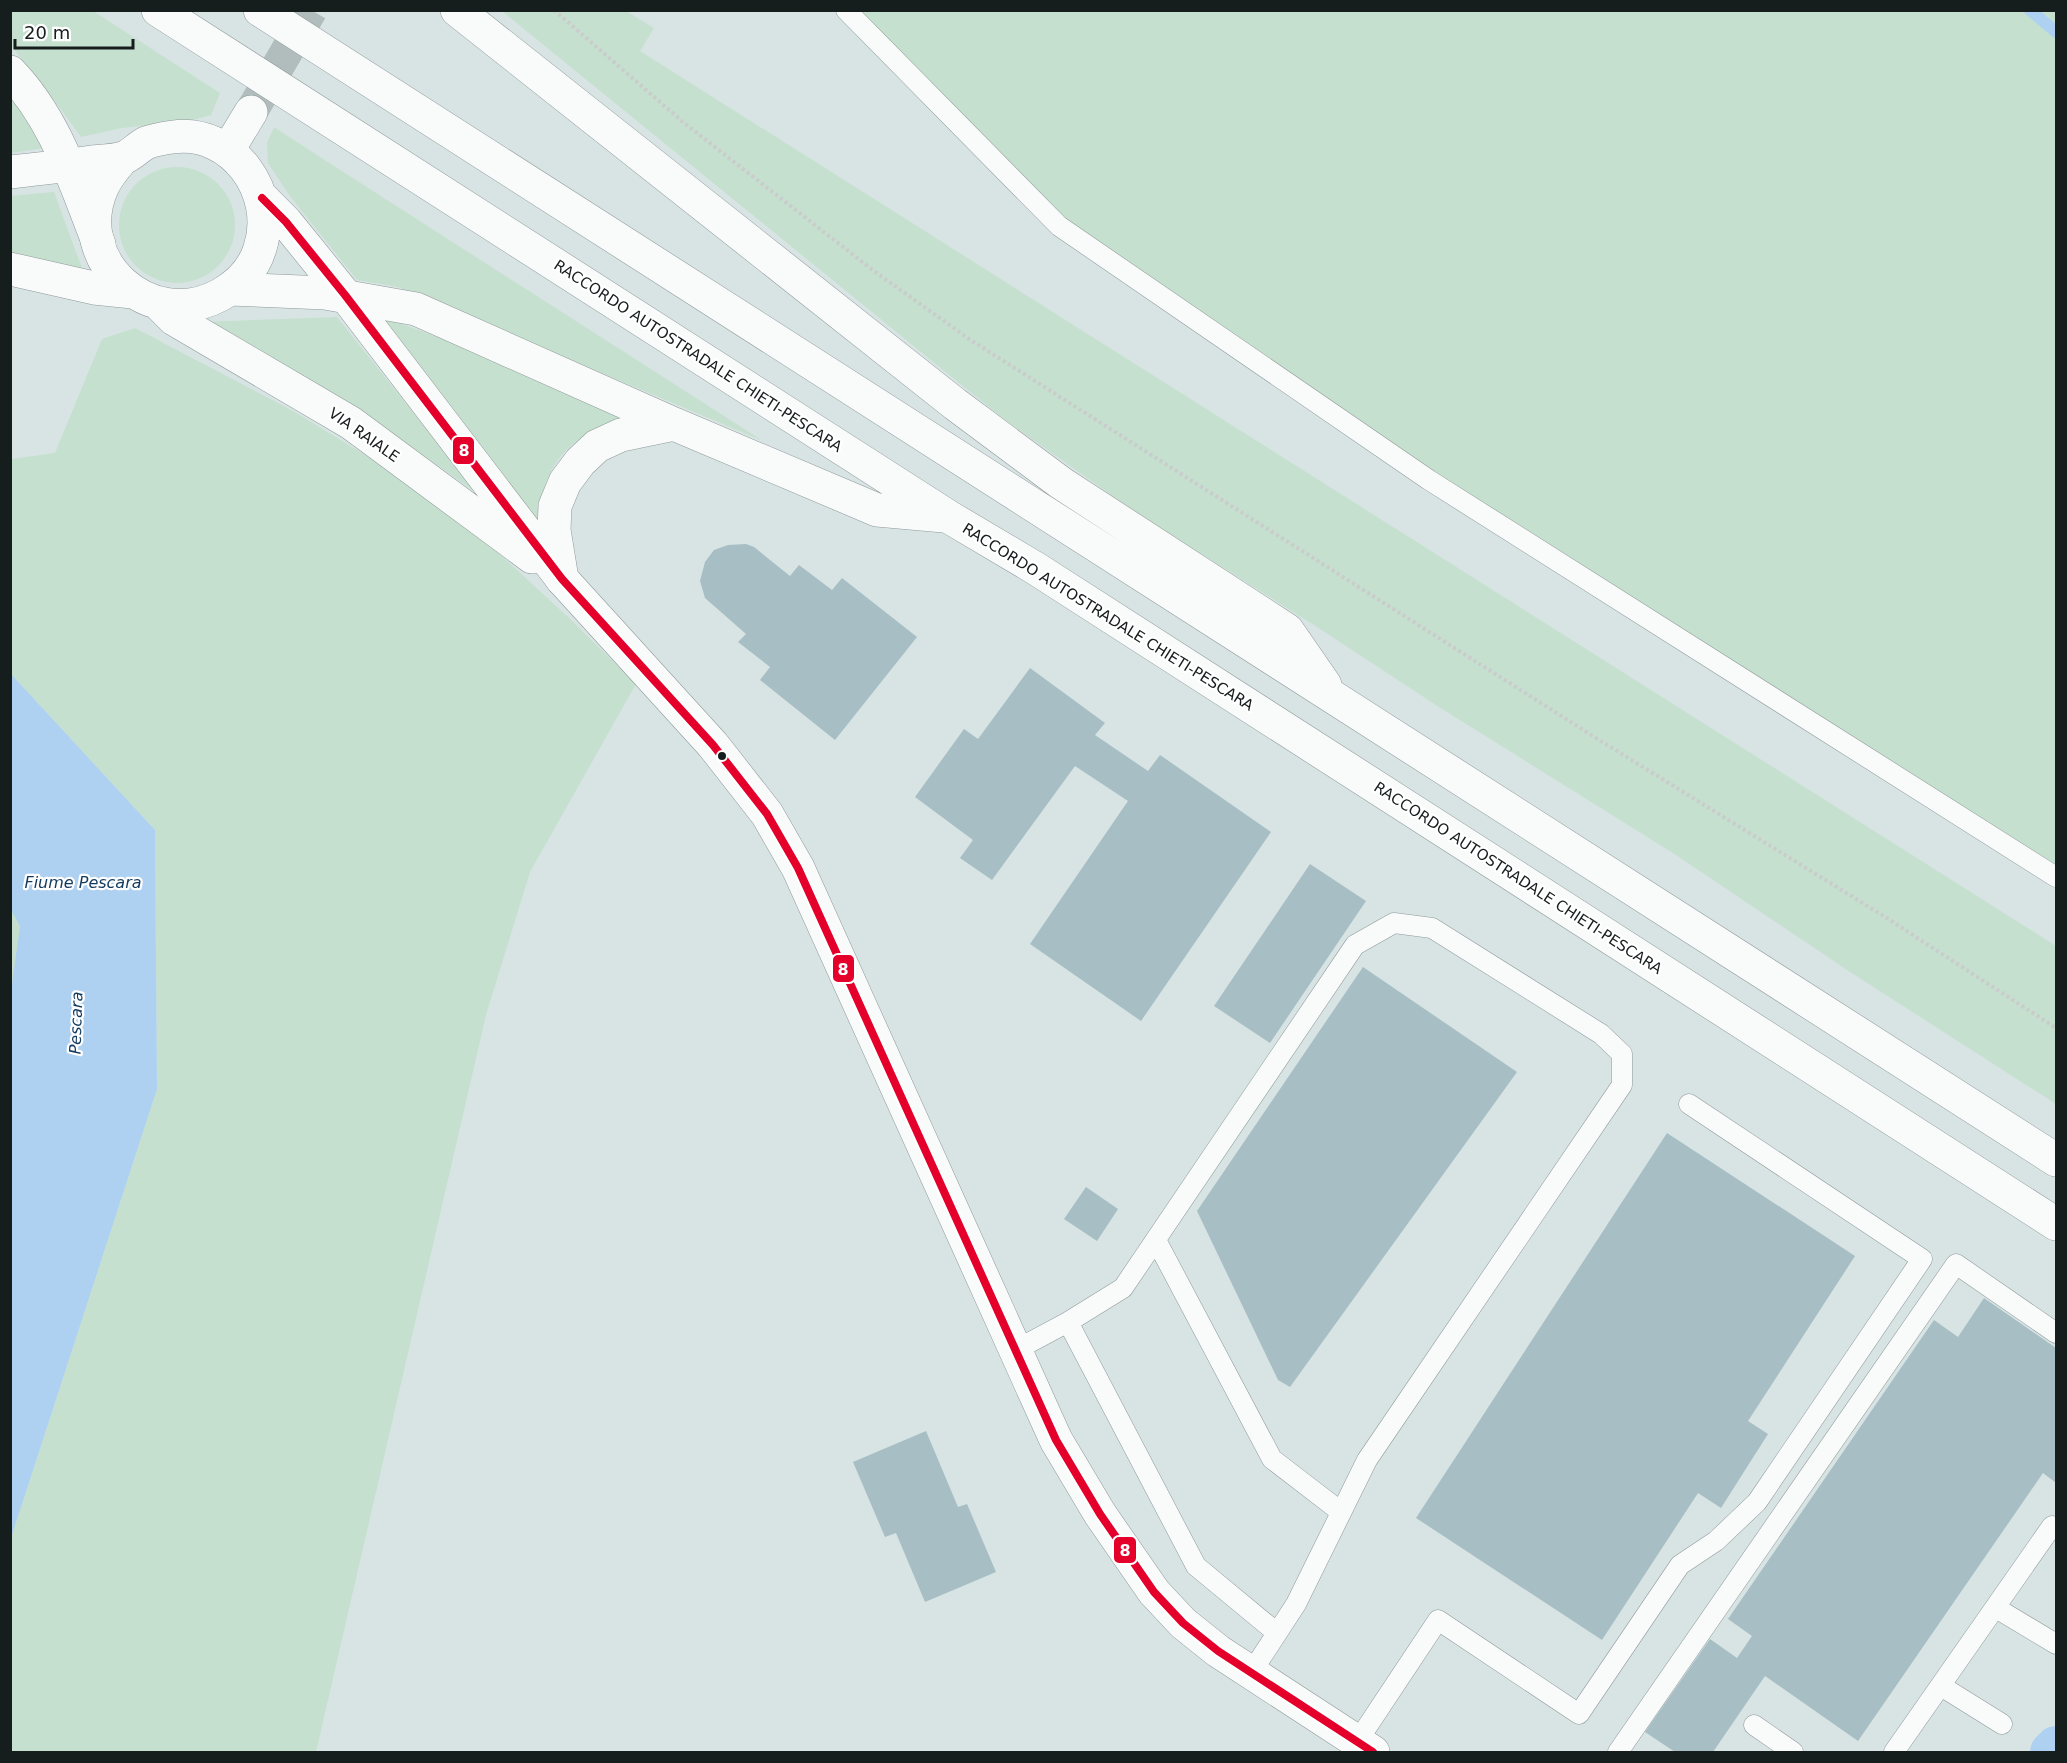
<svg xmlns="http://www.w3.org/2000/svg" width="2067" height="1763" font-family="'DejaVu Sans',sans-serif">
  <style>
    .green { fill: #c5e0ce }
    .water { fill: #aed1f1 }
    .lines { fill: none; stroke-linecap: round; stroke-linejoin: round }
    .stream { stroke: #aed1f1; stroke-width: 12 }
    .canal { stroke: #aed1f1; stroke-width: 42 }
    .building { fill: #a6bec4 }
    .motorway-tunnel { stroke: #b1bcbc; stroke-width: 33; stroke-dasharray: 33 16; stroke-linecap: butt }
    .service-casing { stroke: #8f9898; stroke-width: 21 }
    .tertiary-casing { stroke: #8f9898; stroke-width: 34 }
    .motorway-casing { stroke: #8f9898; stroke-width: 34 }
    .path { stroke: #cacccc; stroke-width: 4; stroke-dasharray: 3 3; stroke-linecap: butt }
    .service { stroke: #f9fbfb; stroke-width: 20 }
    .tertiary { stroke: #f9fbfb; stroke-width: 33 }
    .motorway { stroke: #f9fbfb; stroke-width: 33 }
    .bus-1-casing { stroke: #fff; stroke-width: 12 }
    .bus-1 { stroke: #e4002b; stroke-width: 8 }
    .bus-dot { fill: #151d1d; stroke: #fff; stroke-width: 2 }
    .labels { text-anchor: middle; dominant-baseline: central; stroke-width: 4.5; stroke-linejoin: round; paint-order: stroke }
    .street-label { font-size: 15px; fill: #151d1d; stroke: #fff }
    .water-label { font-size: 16px; font-style: italic; fill: #113a5f; stroke: #fff }
    .line-badge { stroke: #fff; stroke-width: 2 }
    .badge-label { font-size: 16px; text-anchor: middle; font-weight: bold; fill: #fff }
  </style>
  <rect width="100%" height="100%" fill="#d8e4e4"/>
  <!-- green -->
  <path class="green" d="M10,11H93L220,93L211,115L189,121L122,128L81,137L52,97L11,46Z
    M502,11H626L654,28L640,51L2056,946V1104L1850,972L1676,855L1439,707L1320,629L1134,511L1008,422L953,378Z
    M846,11H2056V877L1429,480L1059,226Z
    M10,93L44,148L11,153Z
    M274,127L323,159L763,441L398,287L357,280L289,195L268,163L267,143Z
    M119 225a58 58 0 1 1 116 0a58 58 0 1 1-116 0Z
    M54,192L83,271L11,252L10,196Z
    M337,317L478,494L399,438L354,408L201,322Z
    M383,317L451,342L622,418C569,436 543,464 538,520Z
    M135,328L293,411L380,464L494,549L568,617L636,684L530,872L486,1015L316,1752H11V1538L157,1089L155,830L11,674V459L55,453L102,339Z
    M11,908L20,926L11,998Z"/>
  <!-- water -->
  <path class="water" d="M11,674L155,830L157,1089L11,1538L10,998L20,926L10,908Z"/>
  <g class="lines">
    <!-- stream -->
    <path class="stream" d="M2030,10L2056,32"/>
    <!-- canal -->
    <path class="canal" d="M2051,1752L2056,1747"/>
  </g>
  <!-- building -->
  <path class="building" d="M746,544L754,547L790,576L799,565L832,590L842,578L917,637L835,740L760,680L770,667L738,642L746,634L705,598L700,581L705,562L714,550L728,545Z
    M1030,668L1105,723L1095,735L1148,771L1160,755L1271,832L1141,1021L1030,944L1128,801L1075,766L992,880L960,858L973,840L915,797L964,729L978,739Z
    M1310,864L1366,901L1270,1043L1214,1006Z
    M1363,967L1517,1072L1290,1387L1278,1380L1197,1211Z
    M1667,1133L1855,1256L1748,1421L1768,1434L1721,1508L1698,1493L1602,1640L1416,1518Z
    M1086,1187L1118,1209L1097,1241L1064,1219Z
    M1984,1298L2056,1348V1483L2043,1473L1858,1741L1765,1676L1713,1752H1675L1645,1732L1710,1639L1737,1658L1752,1636L1728,1619L1934,1320L1958,1337Z
    M926,1431L958,1507L967,1504L996,1572L925,1602L896,1533L885,1537L853,1462Z"/>
  <g class="lines">
    <!-- motorway-tunnel -->
    <path class="motorway-tunnel" d="M251,112L311,10"/>
    <!-- service casing -->
    <g class="service-casing">
      <path id="service" d="M846,10L1059,226L1429,480L2056,877
        M1156,1240L1272,1459L1341,1512
        M1068,1322L1196,1566L1277,1633
        M1014,1351L1068,1322L1123,1288L1355,945L1394,923L1432,928L1601,1034L1622,1054V1085L1367,1460L1296,1604L1251,1673
        M1996,1608L2056,1644
        M1941,1686L2002,1724
        M1754,1725L1793,1752
        M1357,1742L1438,1620L1579,1714L1680,1565L1716,1541L1757,1502L1922,1259L1689,1104
        M1618,1752L1956,1264L2056,1333
        M1894,1752L2052,1526L2056,1529"/>
    </g>
    <!-- tertiary casing -->
    <g class="tertiary-casing">
      <path id="tertiary" d="M10,172C38,169 65,166 92,162C101,161 114,161 123,158C132,155 138,147 146,143C154,140 165,138 173,137C233,129 278,193 260,248C254,269 238,285 220,295C150,333 70,261 102,188C107,176 115,167 123,158
        M262,198L286,222L345,295L562,579L713,745L767,814L798,868L1056,1440L1100,1514L1154,1592L1183,1623L1218,1651L1373,1752
        M10,269L94,288L133,292
        M158,303L174,319L351,423L532,557"/>
    </g>
    <!-- motorway casing -->
    <g class="motorway-casing">
      <path id="motorway" d="M158,10L949,517L1035,568L2056,1224
        M260,10L2056,1160
        M457,10L955,404L1061,483L1287,630L1325,685
        M10,72C56,119 75,184 99,244
        M228,150L251,112
        M230,289L325,293L416,309L674,424
        M562,579L554,530L555,506L565,482L580,462L597,446L621,435L674,424L877,510L944,516"/>
    </g>
    <!-- path -->
    <path class="path" d="M554,10L684,123L874,271L969,339L1596,738L1882,915L2056,1028"/>
    <!-- service -->
    <use href="#service" class="service"/>
    <!-- tertiary -->
    <use href="#tertiary" class="tertiary"/>
    <!-- motorway -->
    <use href="#motorway" class="motorway"/>
    <!-- bus-1 casing -->
    <g class="bus-1-casing">
      <path id="bus-1" d="M262,198L286,222L345,295L562,579L713,745L767,814L798,868L1056,1440L1100,1514L1154,1592L1183,1623L1218,1651L1373,1752"/>
    </g>
    <!-- bus-1 -->
    <use href="#bus-1" class="bus-1"/>
  </g>
  <!-- markers -->
  <circle class="bus-dot" cx="722" cy="756" r="5"/>
  <g class="labels">
    <!-- street labels -->
    <g class="street-label">
      <text transform="translate(698 356) rotate(33)">RACCORDO AUTOSTRADALE CHIETI-PESCARA</text>
      <text transform="translate(364 435) rotate(35)">VIA RAIALE</text>
      <text transform="translate(1108 617) rotate(32)">RACCORDO AUTOSTRADALE CHIETI-PESCARA</text>
      <text transform="translate(1518 878) rotate(33)">RACCORDO AUTOSTRADALE CHIETI-PESCARA</text>
    </g>
    <!-- water labels -->
    <g class="water-label">
      <text x="83" y="882">Fiume Pescara</text>
      <text transform="translate(76 1023) rotate(-88)">Pescara</text>
    </g>
  </g>
  <g class="line-badge">
    <rect x="452" y="436" width="23" height="29" rx="6" fill="#e4002b"/>
    <rect x="832" y="954" width="23" height="29" rx="6" fill="#e4002b"/>
    <rect x="1113" y="1536" width="24" height="28" rx="6" fill="#e4002b"/>
  </g>
  <g class="badge-label">
    <text x="464" y="456">8</text>
    <text x="843" y="975">8</text>
    <text x="1125" y="1556">8</text>
  </g>
  <!-- border -->
  <rect width="2067" height="1763" fill="none" stroke="#151d1d" stroke-width="24"/>
  <!-- scale -->
  <path d="M15 39v9h118v-9" fill="none" stroke="#151d1d" stroke-width="3"/>
  <text x="24" y="39" font-size="18" fill="#151d1d" stroke="#ffffff" stroke-width="4.5" paint-order="stroke">20 m</text>
</svg>
